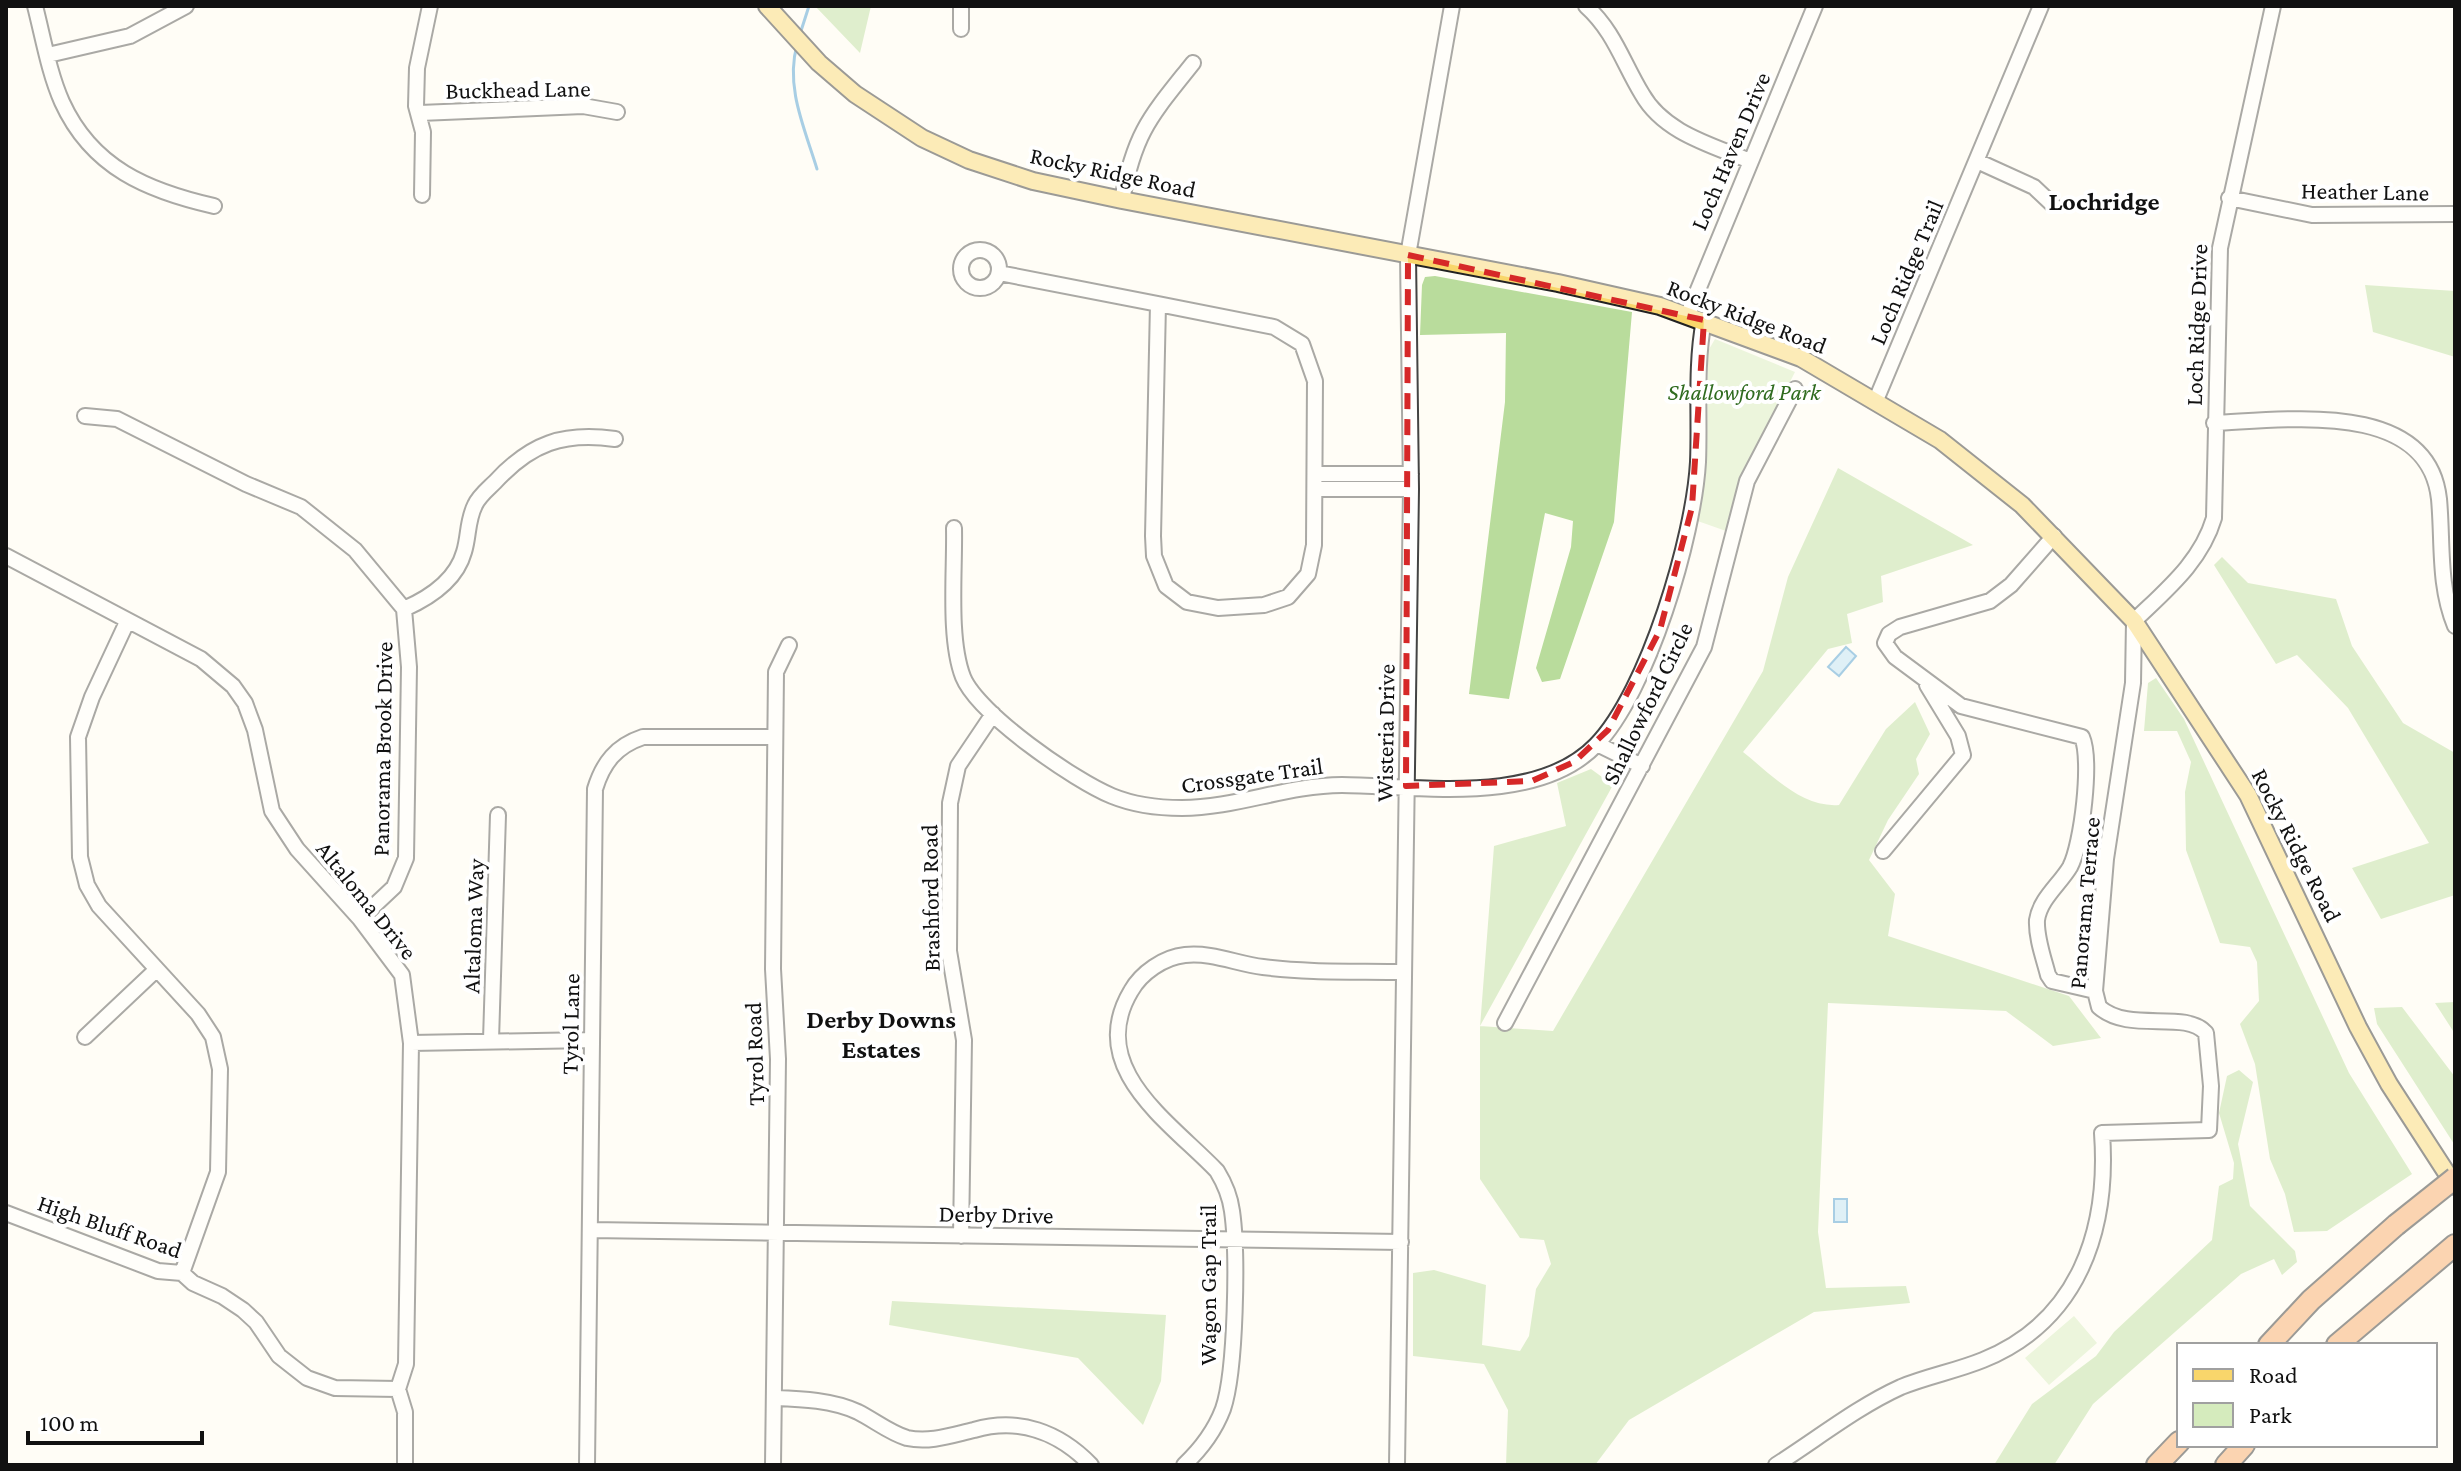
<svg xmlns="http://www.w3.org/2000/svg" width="2461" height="1471" font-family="'Crimson Pro',serif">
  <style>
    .green { fill: #d5ebbd }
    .forest { fill: #b9dc9c }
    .water { fill: #b9e0f7; stroke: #3f96cf; stroke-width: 2 }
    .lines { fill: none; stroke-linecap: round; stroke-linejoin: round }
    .stream { stroke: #3f96cf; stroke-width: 3 }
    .minor-casing { stroke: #444; stroke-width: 18 }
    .major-casing { stroke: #222; stroke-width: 20 }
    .highway-casing { stroke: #222; stroke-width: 24 }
    .minor { stroke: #fff; stroke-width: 14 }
    .major { stroke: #f9d66b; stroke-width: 16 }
    .highway { stroke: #f5a25d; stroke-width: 20 }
    .highway-bridge-casing { stroke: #222; stroke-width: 24; stroke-linecap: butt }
    .highway-bridge { stroke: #f5a25d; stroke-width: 20 }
    .marked { fill: none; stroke: #d62828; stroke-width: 6; stroke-dasharray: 16 10; stroke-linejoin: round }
    .labels { text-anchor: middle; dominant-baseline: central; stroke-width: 8; stroke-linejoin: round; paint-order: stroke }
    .street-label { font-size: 24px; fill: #111; stroke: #fff }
    .park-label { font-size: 24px; font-style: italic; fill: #2f6b1f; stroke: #fff }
    .neighbourhood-label { font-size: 26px; font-weight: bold; fill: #111; stroke: #fff }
  </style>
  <rect width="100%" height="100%" fill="#fffdf5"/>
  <!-- green -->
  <path class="green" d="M1715,339L1795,372L1742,476L1726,531L1692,519L1707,462L1708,351Z
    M2074,1316L2097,1343L2049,1385L2025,1358Z"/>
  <!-- forest -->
  <path class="forest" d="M815,6H871L860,53Z
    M1435,276L1632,312L1614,522L1560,679L1542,682L1536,668L1571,547L1573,521L1545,513L1509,699L1469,694L1505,402L1506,333L1420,335L1422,285L1425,277Z
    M2365,285L2455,291V357L2373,332Z
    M1838,468L1973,545L1881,576L1883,602L1847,614L1852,643L1828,649L1743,752C1771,774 1801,808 1839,805L1886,729L1915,702L1930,734L1916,759L1919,774L1888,820L1869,860L1895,894L1888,936L2069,996L2101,1038L2053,1046L2006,1011L1828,1003L1818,1232L1826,1288L1906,1286L1910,1303L1814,1312L1629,1420L1595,1465H1506L1508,1410L1484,1364L1413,1356V1273L1434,1270L1486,1285L1482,1345L1520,1351L1529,1336L1536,1289L1551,1264L1544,1240L1520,1238L1480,1179V1027L1494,846L1566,826L1557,783L1591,769L1613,785L1480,1026L1553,1031L1763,671L1788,577Z
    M2222,557L2248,583L2336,599L2352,646L2403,723L2455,753V895L2381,919L2352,868L2429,843L2348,708L2297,655L2276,664L2214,565Z
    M2156,678L2184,719L2349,1073L2412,1174L2327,1231L2294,1232L2285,1194L2270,1159L2255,1064L2240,1024L2259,1001L2257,962L2250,947L2220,943L2186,850L2185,792L2191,762L2177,731H2144L2148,683Z
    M2455,1002V1034L2435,1003Z
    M2402,1007L2455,1077L2454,1144L2377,1024L2374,1008Z
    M2239,1070L2253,1082L2238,1144L2250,1206L2295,1251L2297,1262L2282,1275L2274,1259L2241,1274L2093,1404L2054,1465H1994L2032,1404L2096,1356L2114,1332L2212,1240L2219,1186L2233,1179L2234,1163L2219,1113L2227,1076Z
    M892,1301L1166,1315L1161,1381L1143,1425L1078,1358L889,1325Z"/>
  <!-- water -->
  <path class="water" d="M1846,647L1856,656L1839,676L1828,667Z
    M1834,1199H1847V1222H1834Z"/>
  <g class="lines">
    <!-- stream -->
    <path class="stream" d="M800,34L809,6
      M797,45C785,87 805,129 817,169"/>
    <!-- minor casing -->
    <g class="minor-casing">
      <path id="minor" d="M35,6C43,37 49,73 62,102C92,168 148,191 214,206
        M961,6V29
        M1586,6C1614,31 1623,63 1642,94C1664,133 1712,145 1750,161
        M48,55L130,36L186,6
        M420,113L583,106L617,112
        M1977,161L2034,187L2053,205
        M422,195L423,132L416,106L417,68L430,6
        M2229,198L2312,215L2455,214
        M1122,200C1135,131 1151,116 1193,63
        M961 269a19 19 0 1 1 38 0a19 19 0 1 1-38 0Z
        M999,273L1158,304
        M1158,304L1274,327L1302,344L1315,381L1314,545L1308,574L1288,597L1264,605L1218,608L1187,602L1166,586L1154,556L1153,536Z
        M1688,314L1815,6
        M1876,400L2041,6
        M85,416L117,419L246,484L301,507L355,550L404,609L409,667L406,858L394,887L360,919
        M2214,423C2286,420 2428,399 2439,499C2443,542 2438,585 2455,626
        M1315,474H1411
        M1315,489H1411
        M954,528C955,571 948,638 963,677C978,714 1075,781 1112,796C1134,805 1159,808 1182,808C1236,808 1287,785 1342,785C1420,786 1537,806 1596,745C1648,692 1694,536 1698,462C1700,415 1695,367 1704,320
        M2054,536L2011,585L1990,601L1900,627L1889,634L1885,643L1895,657L1961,706L2082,737C2092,760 2082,844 2070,867C2060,884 2040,899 2037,920C2036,938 2044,959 2048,975L2052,981L2095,991
        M6,556L201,659L233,686L245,703L255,730L272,811L297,849L360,919L402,975L411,1043L406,1364L398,1389L405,1412V1465
        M404,609C429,598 456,581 464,552C469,536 467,521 475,505C479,496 488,489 495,482C531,443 563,432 615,439
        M127,622L92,697L78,737L80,857L87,885L99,906L198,1014L213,1037L220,1069L218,1172L182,1273
        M1597,744L1642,766
        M1883,851L1963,755L1958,736L1927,685
        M1505,1023L1704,647L1747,481L1795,389
        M85,1037L156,970
        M491,1040L498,815
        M411,1043L592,1040
        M6,1213L158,1271L182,1273L193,1283L222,1296L243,1310L256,1322L279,1356L307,1378L335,1388L398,1389
        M590,1230L1401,1242
        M961,1236L964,1040L949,951L950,803L958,766L993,714
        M774,1398C802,1399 832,1400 858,1412C874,1420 890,1433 907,1438C930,1443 952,1435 974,1430C1019,1417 1059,1432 1091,1465
        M587,1465L595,789C603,763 616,746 643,737H775
        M773,1465L778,1059L773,969L776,672L789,645
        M1184,1465C1200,1450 1215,1430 1223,1409C1236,1371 1238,1253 1232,1211C1230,1196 1225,1184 1217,1171C1170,1122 1085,1068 1131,991C1141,973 1164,957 1185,955C1212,952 1237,964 1263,967C1309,973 1357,971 1404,972
        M1397,1465L1411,489L1408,255L1452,6
        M1776,1465C1817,1439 1857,1407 1901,1387C1928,1376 1956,1371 1983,1360C2079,1321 2109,1230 2102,1133L2209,1130L2211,1086L2206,1033C2184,1009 2130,1034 2099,1007L2095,991L2106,859L2133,683L2134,621C2166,590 2201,562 2214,518L2220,248L2273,6"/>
    </g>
    <!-- major casing -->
    <g class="major-casing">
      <path id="major" d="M767,6L819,63L855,94L922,138L969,160L1033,181L1122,200L1558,283L1660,306L1801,358L1940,440L2022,505L2134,621L2248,795L2358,1027L2389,1084L2455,1186"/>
    </g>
    <!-- highway casing -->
    <g class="highway-casing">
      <path id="highway" d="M2269,1345L2311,1300L2396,1225
        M2337,1345L2455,1245
        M2157,1465L2179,1442
        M2226,1465L2244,1445"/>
    </g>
    <!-- minor -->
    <use href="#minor" class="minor"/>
    <!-- major -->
    <use href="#major" class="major"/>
    <!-- highway -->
    <use href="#highway" class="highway"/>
    <!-- highway-bridge casing -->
    <g class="highway-bridge-casing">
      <path id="highway-bridge" d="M2396,1225L2455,1178"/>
    </g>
    <!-- highway-bridge -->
    <use href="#highway-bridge" class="highway-bridge"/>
  </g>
  <!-- marked area -->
  <path d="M0 0H2461V1471H0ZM1408,255L1704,320L1692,507L1660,630L1608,730L1574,762L1532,781L1406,786Z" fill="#fffdf5" fill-opacity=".55" fill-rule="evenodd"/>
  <path class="marked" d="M1408,255L1704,320L1692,507L1660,630L1608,730L1574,762L1532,781L1406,786Z"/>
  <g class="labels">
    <!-- street labels -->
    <g class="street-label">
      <text transform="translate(518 89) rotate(-1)">Buckhead Lane</text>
      <text transform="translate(1730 151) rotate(-67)">Loch Haven Drive</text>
      <text transform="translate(1113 172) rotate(12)">Rocky Ridge Road</text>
      <text transform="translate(2365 191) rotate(1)">Heather Lane</text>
      <text transform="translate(1906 272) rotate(-67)">Loch Ridge Trail</text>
      <text transform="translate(1747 316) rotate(21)">Rocky Ridge Road</text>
      <text transform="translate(2196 325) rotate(-88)">Loch Ridge Drive</text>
      <text transform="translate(1647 703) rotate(-64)">Shallowford Circle</text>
      <text transform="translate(1385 733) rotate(-89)">Wisteria Drive</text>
      <text transform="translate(382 749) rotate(-89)">Panorama Brook Drive</text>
      <text transform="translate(1252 775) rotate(-8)">Crossgate Trail</text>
      <text transform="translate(2297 845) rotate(63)">Rocky Ridge Road</text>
      <text transform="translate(930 898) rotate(-91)">Brashford Road</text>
      <text transform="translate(367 900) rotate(51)">Altaloma Drive</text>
      <text transform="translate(2084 903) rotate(-85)">Panorama Terrace</text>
      <text transform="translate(473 926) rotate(-88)">Altaloma Way</text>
      <text transform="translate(570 1024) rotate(-89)">Tyrol Lane</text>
      <text transform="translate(754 1054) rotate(-92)">Tyrol Road</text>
      <text transform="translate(996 1214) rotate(1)">Derby Drive</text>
      <text transform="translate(110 1226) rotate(19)">High Bluff Road</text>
      <text transform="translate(1207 1285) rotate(-90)">Wagon Gap Trail</text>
    </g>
    <!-- park labels -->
    <g class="park-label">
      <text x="1744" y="391">Shallowford Park</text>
    </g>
    <!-- neighbourhood labels -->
    <g class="neighbourhood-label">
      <text x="2104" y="201">Lochridge</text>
      <text x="881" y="1019">Derby Downs<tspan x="881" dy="30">Estates</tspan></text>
    </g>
  </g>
  <!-- border -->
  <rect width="2461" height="1471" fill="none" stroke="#111111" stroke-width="16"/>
  <!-- legend -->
  <rect x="2177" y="1343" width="260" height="104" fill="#ffffff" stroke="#a0a0a0" stroke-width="2"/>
  <rect x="2193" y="1369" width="40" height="12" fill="#f9d66b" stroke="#a0a0a0" stroke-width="2"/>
  <text x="2249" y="1383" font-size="24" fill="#111111">Road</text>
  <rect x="2193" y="1403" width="40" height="24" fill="#d5ebbd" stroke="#a0a0a0" stroke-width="2"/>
  <text x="2249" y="1423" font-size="24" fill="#111111">Park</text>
  <!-- scale -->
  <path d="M28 1431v12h174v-12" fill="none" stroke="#111111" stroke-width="4"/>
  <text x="40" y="1431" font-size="24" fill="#111111" stroke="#ffffff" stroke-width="6" paint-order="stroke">100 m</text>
</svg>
